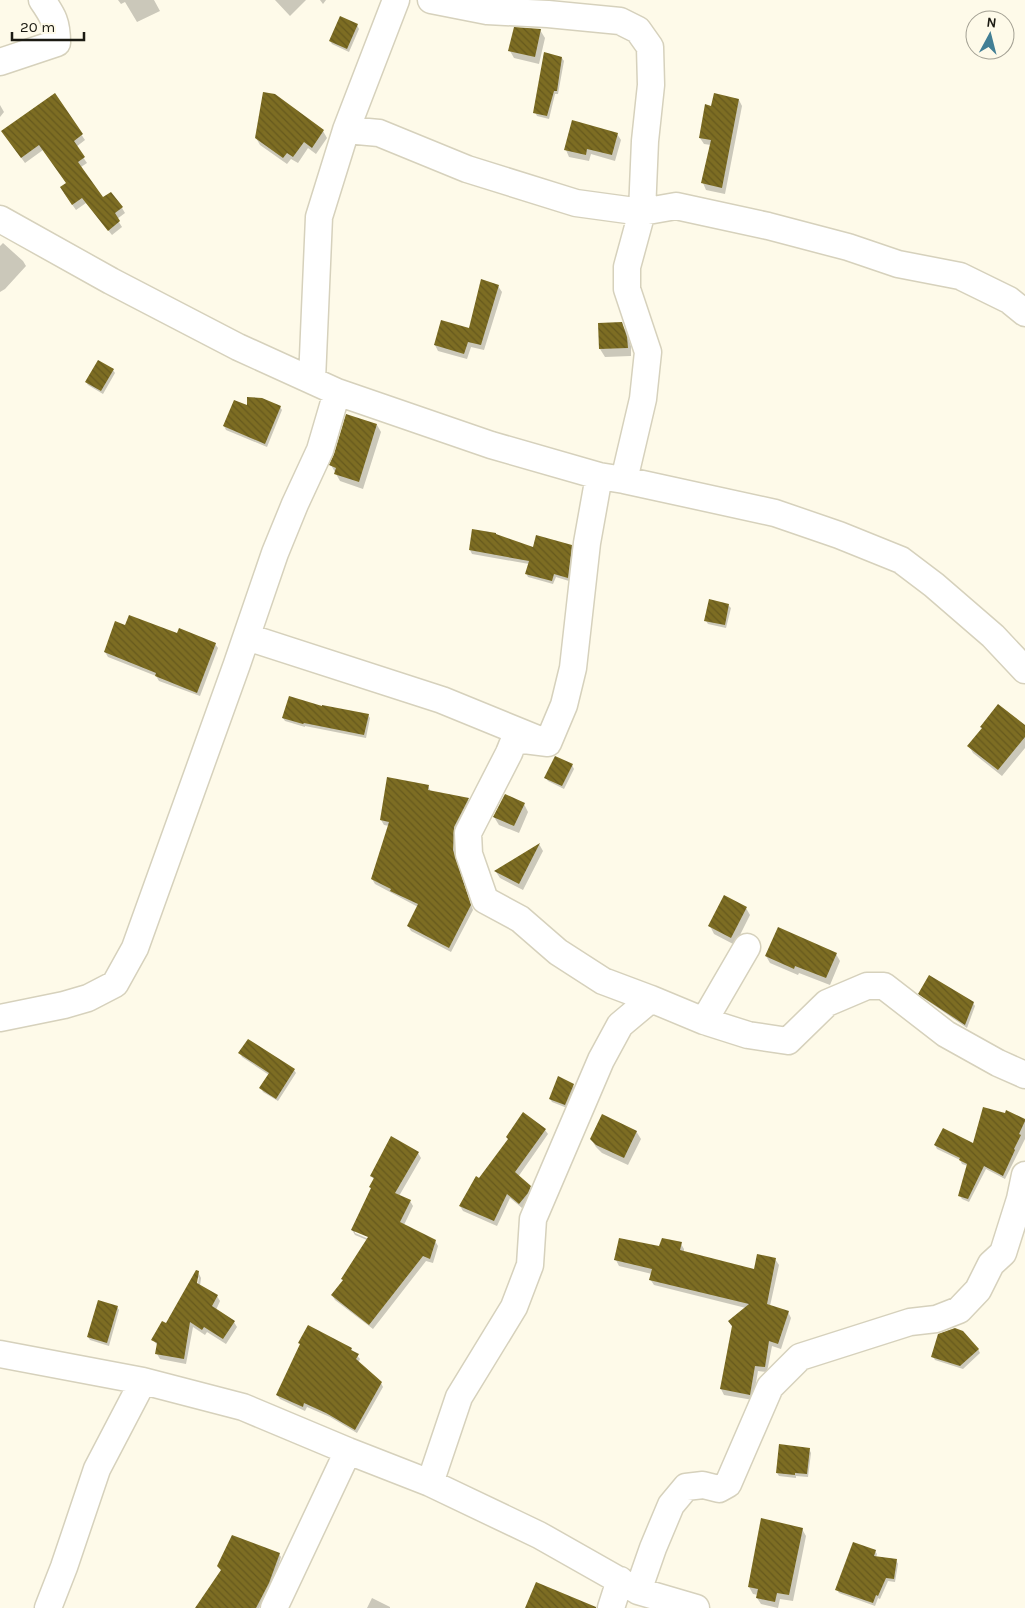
<svg xmlns="http://www.w3.org/2000/svg" width="1025" height="1608" font-family="Karla,sans-serif">
  <style>
    .shadow { fill: #0003; fill-rule: evenodd }
    .building { fill: url(#building-back-hatch) }
    .lines { fill: none; stroke-linecap: round; stroke-linejoin: round }
    .minor-casing { stroke: #d6d1bc; stroke-width: 29 }
    .minor { stroke: #fff; stroke-width: 26 }
  </style>
  <defs>
    <pattern id="building-back-hatch" width="6" height="6" patternUnits="userSpaceOnUse" patternTransform="scale(1.25)"><rect width="6" height="6" fill="#7d6d23"/><path d="M-1 5l2 2M0 0l6 6M5-1l2 2" fill="none" stroke="#66591d"/></pattern>
  </defs>
  <rect width="100%" height="100%" fill="#fefae9"/>
  <!-- shadow -->
  <path class="shadow" d="M118,0H154L160,11L137,22L125,2L121,4Z
    M275,0H306L290,16Z
    M320,0H326L323,4Z
    M340,18L357,25L359,29L349,52L332,44L330,41Z
    M540,30L545,38L539,64L514,58L510,51Z
    M562,58L564,61L558,94H555L549,119L537,116L535,112Z
    M54,94L85,140L76,147L87,163L81,167L103,199L122,208L125,213L117,219L122,227L112,235L86,203L76,210L64,193L67,184L43,150L25,163L6,137Z
    M739,100L742,106L725,194L706,190L703,183L711,145L704,144L700,138L712,107Z
    M0,105L4,112L0,117Z
    M323,131L327,138L316,154L308,148L298,163L291,159L287,164L260,145L256,138Z
    M617,134L621,140L615,161L591,154L589,161L569,157L566,150Z
    M3,243L23,261L26,266L5,289L0,292V246Z
    M498,286L502,292L484,350L471,347L467,359L438,351L435,345L470,330Z
    M621,323L626,331L631,346V356L605,357L600,349V324Z
    M113,370L115,373L103,394L88,385L86,382Z
    M248,407H280L282,410L267,447L226,430L224,426Z
    M377,425L381,432L363,489L340,481L331,465Z
    M571,546L573,549L569,581L556,577L553,584L528,577L526,573L529,564L472,554L470,550L533,549Z
    M728,605L731,608L726,628L708,624L706,621Z
    M125,627L178,634L215,644L218,648L200,696L159,681L156,676L108,657L105,652Z
    M323,708L368,715L370,718L366,738L305,726V727L285,721L283,718Z
    M1025,727V748L1002,776L973,753L969,746Z
    M572,765L574,769L564,789L548,781L546,778Z
    M428,786L431,792L468,799L471,804L457,832L455,856L473,910L451,952L411,931L408,926L418,907L375,884L372,879L389,826L384,825L381,820Z
    M524,804L528,812L519,833L499,825L494,817Z
    M539,844L543,851L523,890L500,878L496,872Z
    M746,908L750,915L735,945L714,934L710,926Z
    M836,954L840,961L830,985L799,973L798,975L770,963L766,956Z
    M920,994L973,1003L975,1006L967,1028L922,997Z
    M240,1053L294,1070L296,1073L278,1101L263,1092L261,1088L269,1075L242,1057Z
    M573,1085L575,1089L567,1108L552,1102L550,1099Z
    M1025,1120V1139L1005,1179L986,1169L969,1202L962,1199L960,1196L968,1166L962,1164L960,1160L937,1149L935,1145H974Z
    M545,1130L548,1134L518,1177L530,1187L533,1192L530,1198L522,1208L510,1198L497,1226L463,1211L460,1206L480,1180Z
    M636,1131L641,1139L628,1165L602,1153L596,1147L591,1139Z
    M418,1153L421,1158L399,1196L410,1201L413,1206L404,1225L435,1241L438,1246L433,1263L426,1261L373,1329L335,1300L332,1295L344,1281L367,1240L355,1235L352,1230L372,1189L370,1187L374,1180L372,1176ZM355,1230L374,1239L373,1241L355,1233Z
    M681,1244L684,1249V1252L755,1271L775,1259L779,1265L770,1306L788,1312L791,1318L781,1349L772,1346L767,1372L758,1371L753,1400L724,1395L721,1389L733,1328L729,1322L746,1308L654,1285L650,1279L652,1274L619,1266L616,1260Z
    M198,1272L201,1278L200,1286L217,1296L220,1301L216,1310L234,1322L237,1327L226,1344L207,1332L205,1335L193,1327L186,1364L160,1359L157,1354L158,1346L153,1340L167,1325ZM199,1277L197,1289L196,1280Z
    M117,1307L119,1310L109,1346L90,1340L88,1337Z
    M351,1349L360,1359L358,1363L381,1383L383,1387L357,1433L330,1417L307,1407L305,1411L280,1399L277,1395Z
    M978,1349L980,1353L963,1369L935,1360L933,1357Z
    M809,1449L811,1453L808,1477L796,1476V1478L779,1476L777,1473Z
    M802,1529L806,1536L793,1601L780,1599L778,1608L761,1604L757,1598L758,1595L753,1594L749,1587Z
    M875,1551L877,1554L876,1558L896,1560L898,1564L895,1582L888,1581L880,1599L878,1598L875,1606L839,1593L837,1590Z
    M279,1554L281,1557L272,1585L259,1608H234L222,1571L218,1566Z
    M372,1598L390,1607V1608H367Z"/>
  <!-- building -->
  <path class="building" d="M340,16L358,24L347,49L329,41Z
    M514,27L541,29L535,57L508,51Z
    M544,52L562,57L557,91H554L547,116L533,113Z
    M263,92L275,94L324,130L312,148L304,142L293,157L287,153L283,158L255,138Z
    M55,93L83,134L74,141L85,157L78,162L103,197L111,192L123,207L115,213L120,221L108,231L82,198L72,205L60,187L66,183L39,145L21,158L1,131Z
    M714,93L739,99L722,188L701,183L711,140L699,138L705,104L711,106Z
    M572,120L618,133L612,155L587,149L586,155L564,150Z
    M481,279L499,285L481,345L468,342L464,354L434,345L441,320L469,328Z
    M622,322L627,337L628,348L599,349L598,323Z
    M98,360L114,369L101,391L85,382Z
    M247,397L262,398L281,406L265,444L223,426L234,400L247,405Z
    M346,414L377,424L359,482L334,474L336,468L329,465L334,454Z
    M472,529L496,533V534L533,547L536,535L572,545L568,578L554,574L552,581L525,574L529,561L469,550Z
    M709,599L729,604L725,625L704,621Z
    M129,615L177,633L179,628L216,643L197,693L155,676L156,673L104,652L115,621L125,625Z
    M289,696L322,706V705L369,714L364,735L304,723L303,724L282,718Z
    M998,704L1025,725V737L998,770L967,746L982,728L980,727Z
    M555,756L573,764L562,786L544,778Z
    M387,777L429,785L428,790L469,798L454,827L453,850L471,905L449,948L407,926L418,904L390,891L391,889L371,879L389,822L380,820Z
    M505,794L525,803L514,826L493,817Z
    M540,843L519,884L494,871Z
    M724,895L747,907L731,938L708,926Z
    M778,927L837,953L826,978L795,966L794,969L765,956Z
    M929,975L974,1002L965,1025L918,994Z
    M248,1039L295,1069L276,1099L259,1088L269,1073L238,1053Z
    M558,1076L574,1084L565,1105L549,1099Z
    M983,1107L1005,1113L1006,1110L1025,1119V1121L1019,1134L1021,1135L1014,1149L1015,1150L1003,1176L984,1166L968,1199L958,1196L967,1164L959,1160L960,1158L934,1145L943,1128L973,1143Z
    M523,1112L546,1129L515,1172L531,1186L528,1193L519,1204L507,1194L494,1221L459,1206L476,1176L479,1178L508,1139L506,1137Z
    M602,1114L637,1131L624,1158L596,1145L590,1139Z
    M391,1136L419,1152L395,1193L411,1200L400,1222L436,1240L430,1259L423,1256L369,1325L331,1295L343,1280L341,1279L368,1237L351,1230L371,1188L369,1187L374,1178L370,1176Z
    M619,1238L659,1246L662,1238L682,1242L680,1250L754,1269L757,1254L776,1258L767,1304L789,1311L778,1344L769,1341L765,1367L755,1366L750,1395L720,1389L732,1326L728,1321L749,1304L649,1280L652,1269L614,1260Z
    M196,1270L199,1271L197,1283L218,1295L212,1306L235,1321L223,1339L204,1327L202,1330L190,1322L184,1359L155,1354L157,1343L151,1340L162,1321L166,1323Z
    M98,1300L118,1306L107,1343L87,1337Z
    M308,1325L352,1348L351,1350L359,1354L356,1359L382,1382L355,1430L326,1413L304,1403L303,1407L276,1395L300,1344L298,1343Z
    M955,1328L963,1331L979,1349L960,1366L931,1357L938,1334Z
    M779,1444L810,1448L807,1474L795,1473V1475L776,1473Z
    M761,1518L803,1528L789,1595L777,1593L775,1602L756,1598L758,1589L748,1587Z
    M232,1535L280,1553L269,1583L256,1608H195L221,1570L217,1566Z
    M853,1542L876,1550L874,1556L897,1559L894,1579L886,1578L878,1596L876,1595L873,1603L835,1590Z
    M536,1582L596,1607V1608H525Z"/>
  <g class="lines">
    <!-- minor casing -->
    <g class="minor-casing">
      <path id="minor" d="M431,0L487,11L548,14L620,21L638,30L650,47L651,85L645,141L642,212L627,267V289L648,352L643,399L624,480
        M0,62L57,43C57,22 53,16 42,0
        M346,130L379,133L467,169L576,203L642,212L676,206L768,226L848,247L898,264L960,276L1009,300L1025,313
        M0,219L111,281L238,347L337,392L491,445L599,476L624,480L775,513L839,535L901,560L934,585L993,636L1025,670
        M312,380L319,217L346,130L396,0
        M599,476L587,543L573,668L564,705L548,743L524,740L513,743L509,753L468,833L469,854L485,900L520,919L558,952L603,981L651,999
        M247,637L442,700L540,740
        M0,1018L64,1005L88,998L115,984L135,948L237,664L275,553L295,504L320,450L337,392
        M704,1021L747,947
        M0,1354L143,1381L243,1407L348,1451L430,1483L539,1535L638,1591L696,1608
        M430,1483L459,1397L514,1307L530,1265L533,1219L601,1060L620,1025L651,999L704,1021L748,1035L788,1041L827,1003L867,986H884L946,1034L998,1063L1025,1075
        M638,1591L653,1548L671,1505L686,1487L703,1485L719,1489L728,1484L770,1387L800,1357L910,1322L936,1319L959,1310L978,1290L991,1264L1003,1253L1020,1199L1025,1175
        M48,1608L64,1567L97,1469L143,1381
        M274,1608L348,1451
        M611,1608L620,1580"/>
    </g>
    <!-- minor -->
    <use href="#minor" class="minor"/>
  </g>
  <!-- north arrow -->
  <g transform="translate(990 35) rotate(7)"><circle r="24" fill="#fefae9" stroke="#a3a093"/>
  <path d="M0-4L9 19L0 12L-9 19Z" fill="#427f95"/>
  <text y="-8" font-size="14" font-weight="bold" text-anchor="middle" fill="#1b1a12">N</text>
  </g>
  <!-- scale -->
  <path d="M12 32v8h72v-8" fill="none" stroke="#1b1a12" stroke-width="2.5"/>
  <text x="20" y="32" font-size="15" fill="#1b1a12" stroke="#fefae9" stroke-width="4" paint-order="stroke">20 m</text>
</svg>
